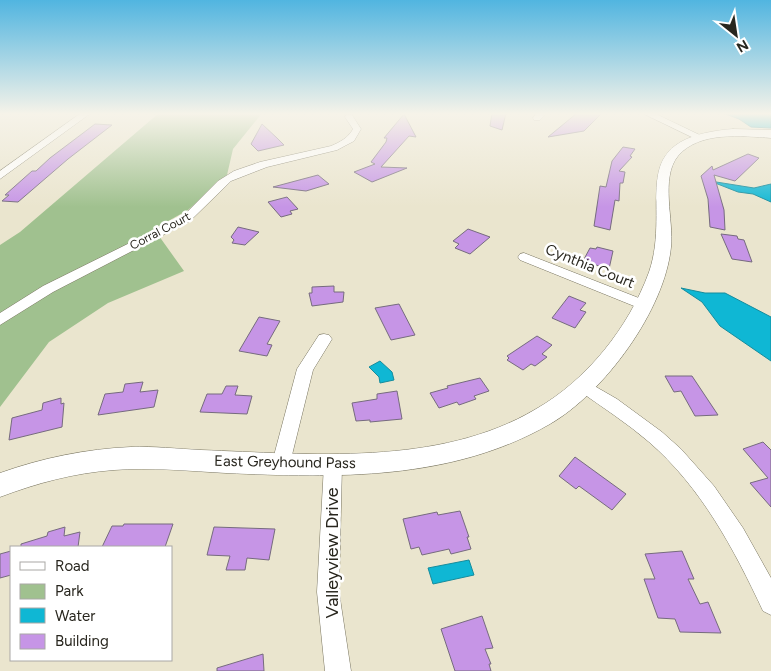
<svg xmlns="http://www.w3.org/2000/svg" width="771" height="671" font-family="Figtree,sans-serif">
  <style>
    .green { fill: #a0c18f }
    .water { fill: #0fb7d4; stroke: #168c9d }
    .building { fill: #c695e6; stroke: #766b7e }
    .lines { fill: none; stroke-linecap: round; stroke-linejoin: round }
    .street-casing { stroke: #797561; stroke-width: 1 }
    .secondary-casing { stroke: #797561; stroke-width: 1 }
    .street { fill: #fff; fill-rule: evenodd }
    .secondary { fill: #fff; fill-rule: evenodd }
    .labels { text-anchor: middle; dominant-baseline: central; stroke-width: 5; stroke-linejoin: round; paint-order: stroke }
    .far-street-label { font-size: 12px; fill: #28261e; stroke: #fff }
    .street-label { font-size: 15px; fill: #28261e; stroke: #fff }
    .near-street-label { font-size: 18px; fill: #28261e; stroke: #fff }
  </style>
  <rect width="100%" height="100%" fill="#eae5ce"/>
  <!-- green -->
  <path class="green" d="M159,113H262L233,149L227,175L188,210L154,229L184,271L108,303L49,342L0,407V245L20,232Z"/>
  <!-- water -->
  <path class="water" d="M723,113H771V128L751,127L739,119Z
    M710,181L754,188L771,184V202L753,194L738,192Z
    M681,288L705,293H725L771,317V361L720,326L702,302Z
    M380,361L392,372L394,380L380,383L379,377L369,367Z
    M469,560L474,575L433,584L428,568Z"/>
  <!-- building -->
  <path class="building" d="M492,113H506L502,130L490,126Z
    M577,113H602L584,131L548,137Z
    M404,114L416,137L409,136L381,167L407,168L372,182L354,172L375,164L371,162L386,142L387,138H384Z
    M95,124L112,125L68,159L18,202L2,201L9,195H5L32,171H36L50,158Z
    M262,124L277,138L284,145L258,151L251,144Z
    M623,147L635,149L630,156L632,157L619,171L625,172L623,183H620L619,201L615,200L610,230L594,226L600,186L606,187L612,161Z
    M748,154L759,158L735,181L714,175L724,210L725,230L710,227L708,199L701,176L712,166L713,170Z
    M318,175L329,184L306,191L273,187Z
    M287,197L298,209L290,211L292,214L281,217L268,202Z
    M238,227L259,232L245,245L232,243L234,240L231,237Z
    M468,229L490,237L470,254L455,248L459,244L453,241Z
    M721,234L737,236L738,239L744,240L752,262L732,259Z
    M597,247L613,251L609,269L583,261L590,248L596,249Z
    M334,286V292H344L343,302L312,306L309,293H312V287Z
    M569,296L586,303L580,310L586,312L575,328L552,318Z
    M399,304L415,335L391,340L375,308Z
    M259,317L280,321L267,344L272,345L267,356L239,351Z
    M537,336L552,345L542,354L547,357L535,366L531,364L523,370L507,360L509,358L507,356Z
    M665,376H692L718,415L695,416L681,391L674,392Z
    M480,378L489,391L474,396L476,399L459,405L457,402L439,408L430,393L448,388L447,386Z
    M143,382L140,392L158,390L154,407L98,415L105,394L123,392L125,384Z
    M226,386H238L235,395L252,396L247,414L200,412L207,394H222Z
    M397,391L402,419L370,422V420L356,421L352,403L377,399V394Z
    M61,398V404L64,403L62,427L9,440L12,418L42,410L43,403Z
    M763,442L771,450V507L750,483L768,478L743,449Z
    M575,457L626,494L612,510L579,486L576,489L559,476Z
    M460,511L469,537H467L471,549L451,554L449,549L422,555L419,547L411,549L403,519L437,512L438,515Z
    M124,524H173L165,547H102L112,526H123Z
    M65,527L64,536L80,532L78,547H21V544L47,536L48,532Z
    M214,527L275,529L269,560L247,558L245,570H226L230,556L207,555Z
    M11,551V575L0,578V554Z
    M682,551L694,579H688L700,604L708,602L721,633L680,632L675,619L658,618L644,579H655L645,554Z
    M482,616L493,648L485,649L491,664H489L491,671H455L441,629Z
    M263,654L264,671H217V668Z"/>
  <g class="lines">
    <!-- street casing -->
    <g class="street-casing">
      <path id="street" d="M81,113H91L0,179V171Z
        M537,113H547L540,120H534L533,118Z
        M642,113H654L706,138L704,140H698Z
        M346,115H352L361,129L354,141L337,150L267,167L231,181L190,221L53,292L0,325V313L43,286L182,217L218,181L234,171L260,162L331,146C340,142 348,138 353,129L345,117Z
        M524,253L649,302L651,305L649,308H639L520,260L518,257L520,254Z
        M324,334L329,335L332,339L313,370L290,463L288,469L281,471L274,469L272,463L297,369L319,335Z
        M584,380L617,399L662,432L681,449L714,486L743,528L771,578V615L763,611C734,549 701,487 649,442C627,423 602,407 578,390L576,386L578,382Z
        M333,457L340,459L342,465L339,592L351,671H325L317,592L324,465L326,459Z"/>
    </g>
    <!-- secondary casing -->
    <g class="secondary-casing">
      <path id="secondary" d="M733,129L771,130V138C742,136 699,131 678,156C660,178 674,221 671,247C665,310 604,393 550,424C451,481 336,478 226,473C189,471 151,467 114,470C74,473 37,483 0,497V473C42,458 86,449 131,447C154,446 177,449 201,450C309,454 439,467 536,409C587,380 629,327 649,272C673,202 620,138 733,129Z"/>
    </g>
    <!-- street -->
    <use href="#street" class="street"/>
    <!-- secondary -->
    <use href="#secondary" class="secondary"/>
  </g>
  <!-- sky -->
  <linearGradient id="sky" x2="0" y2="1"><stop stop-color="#51b5e0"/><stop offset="0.55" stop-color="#f6f3e9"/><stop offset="1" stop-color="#f6f3e9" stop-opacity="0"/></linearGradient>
  <rect width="771" height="207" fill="url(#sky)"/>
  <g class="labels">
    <!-- far-street labels -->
    <g class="far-street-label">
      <text transform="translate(160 231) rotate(-28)">Corral Court</text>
    </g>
    <!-- street labels -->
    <g class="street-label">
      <text transform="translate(590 266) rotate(22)">Cynthia Court</text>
      <text transform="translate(285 462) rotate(1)">East Greyhound Pass</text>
    </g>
    <!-- near-street labels -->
    <g class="near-street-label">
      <text transform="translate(332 553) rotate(-90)">Valleyview Drive</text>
    </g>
  </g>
  <!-- legend -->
  <rect x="10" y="546" width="162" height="115" fill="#ffffff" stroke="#a9a8a5"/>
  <rect x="20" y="562" width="25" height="8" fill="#ffffff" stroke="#a9a8a5"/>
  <text x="55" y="571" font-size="15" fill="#28261e">Road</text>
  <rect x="20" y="584" width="25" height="15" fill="#a0c18f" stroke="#a9a8a5"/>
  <text x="55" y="596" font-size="15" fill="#28261e">Park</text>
  <rect x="20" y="608" width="25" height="15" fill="#0fb7d4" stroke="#a9a8a5"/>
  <text x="55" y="621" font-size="15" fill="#28261e">Water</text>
  <rect x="20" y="634" width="25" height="15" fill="#c695e6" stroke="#a9a8a5"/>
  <text x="55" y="646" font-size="15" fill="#28261e">Building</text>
  <!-- north arrow -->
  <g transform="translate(736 35) rotate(150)" stroke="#ffffff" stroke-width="4" paint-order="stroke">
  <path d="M0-4L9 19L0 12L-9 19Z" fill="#28261e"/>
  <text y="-8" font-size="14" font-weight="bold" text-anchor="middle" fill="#28261e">N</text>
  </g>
</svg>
